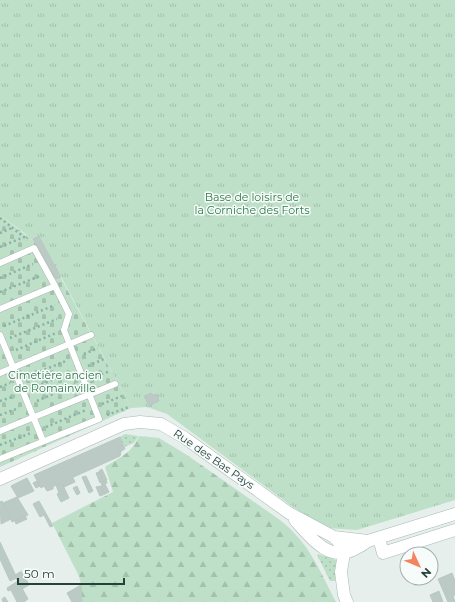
<svg xmlns="http://www.w3.org/2000/svg" width="455" height="602" font-family="Montserrat,sans-serif">
  <style>
    .grass { fill: url(#grass-dots) }
    .forest { fill: url(#forest-firs) }
    .cemetery { fill: url(#cemetery-stones) }
    .park { fill: url(#park-tufts) }
    .building { fill: #bbcac4; stroke: #b8c9c2 }
    .lines { fill: none; stroke-linecap: round; stroke-linejoin: round }
    .service-casing { stroke: #a8b8b2; stroke-width: 7 }
    .minor-casing { stroke: #a8b8b2; stroke-width: 13 }
    .path { stroke: #86b3a5; stroke-width: 2.5; stroke-dasharray: 2 3; stroke-linecap: butt }
    .service { stroke: #fff; stroke-width: 6 }
    .minor { stroke: #fff; stroke-width: 12 }
    .labels { text-anchor: middle; dominant-baseline: central; stroke-width: 3; stroke-linejoin: round; paint-order: stroke }
    .park-label { font-size: 11px; fill: #2d7a4b; stroke: #f7fbf9 }
    .street-label { font-size: 11px; fill: #24423a; stroke: #f7fbf9 }
  </style>
  <defs>
    <pattern id="grass-dots" width="8" height="8" patternUnits="userSpaceOnUse"><rect width="8" height="8" fill="#bfe0c8"/><path d="M2 2h.1M6 6h.1" fill="none" stroke="#a4c1ad" stroke-width="1.8" stroke-linecap="round"/></pattern>
    <pattern id="forest-firs" width="22" height="20" patternUnits="userSpaceOnUse"><rect width="22" height="20" fill="#bfe0c8"/><path d="M5 1l3.5 6h-7zM16 11l3.5 6h-7z" fill="#a4c1ad"/></pattern>
    <pattern id="cemetery-stones" width="16" height="16" patternUnits="userSpaceOnUse"><rect width="16" height="16" fill="#bfe0c8"/><path d="M2 7V4a2 2 0 0 1 4 0v3zM10 15v-3a2 2 0 0 1 4 0v3z" fill="#a4c1ad"/></pattern>
    <pattern id="park-tufts" width="24" height="20" patternUnits="userSpaceOnUse"><rect width="24" height="20" fill="#bfe0c8"/><path d="M3 7l-1-3M5 7V3M7 7l1-3M15 17l-1-3M17 17v-4M19 17l1-3" fill="none" stroke="#a4c1ad"/></pattern>
  </defs>
  <rect width="100%" height="100%" fill="#e6efeb"/>
  <!-- grass -->
  <path class="grass" d="M125,434L138,436V437L134,443L124,447L120,437Z
    M318,554L337,560L335,581H330L317,555Z"/>
  <!-- forest -->
  <path class="forest" d="M139,436L159,438L187,455L280,520C310,544 319,569 336,602H82L81,585L79,576L52,523L113,492L105,467C119,458 132,453 139,436Z"/>
  <!-- cemetery -->
  <path class="cemetery" d="M0,215L27,236L30,240L39,237L131,408L0,467Z"/>
  <!-- park -->
  <path class="park" d="M0,0H455V500L357,530L327,528L309,518L293,507L167,414L147,407L131,408L40,237L30,240L27,235L0,215Z"/>
  <!-- building -->
  <path class="building" d="M39,236L61,277L56,279L33,239Z
    M151,393L153,395L157,394L159,401L149,406L144,396Z
    M120,437L123,445L117,448L119,452L121,451L120,456L56,485L53,487V489L47,491L44,486L41,488L34,475Z
    M123,445L125,449L119,452L117,448Z
    M102,469L107,480L103,481L99,471Z
    M99,472L103,481L100,483L96,473Z
    M86,476L93,491L89,493L82,477Z
    M27,478L34,491L18,498L11,486Z
    M73,478L75,482L64,487L62,483Z
    M106,480L107,483L102,485L101,482Z
    M37,481L40,486L36,488L33,483Z
    M62,483L69,498L61,502L57,494L59,493L56,485Z
    M105,484L109,492L105,494L101,486Z
    M77,486L80,493L77,495L73,488Z
    M101,486L105,494L100,496L96,487Z
    M17,497L28,515L12,522L3,503Z
    M2,501L11,519L1,524L0,502Z
    M39,501L44,510L53,526L50,527L44,515L40,517L33,504Z
    M25,516L27,519L16,524L15,521Z
    M0,542L17,578L10,581L0,559Z
    M22,571L29,585L22,589L16,578L15,575Z
    M452,573L455,581V595L453,596L455,602H448L438,579Z
    M412,578H424L425,580L415,585Z
    M18,581L28,599L24,602H17L11,590L8,591L7,588Z
    M81,585L82,602H72L67,593Z
    M439,591L443,602H433L430,595Z
    M5,597L6,599L8,602H3L2,599Z"/>
  <g class="lines">
    <!-- service casing -->
    <g class="service-casing">
      <path id="service" d="M0,263L34,248L55,286
        M0,309L55,286L69,314L64,330L99,419L0,459
        M0,335L43,441
        M0,373L91,335
        M0,431L115,384"/>
    </g>
    <!-- minor casing -->
    <g class="minor-casing">
      <path id="minor" d="M0,479L124,424L140,422L161,424L185,438L289,513L334,537L343,547L344,553L341,572L344,595L347,602
        M295,520C310,537 329,563 355,549C359,547 364,544 368,541
        M334,537L368,541L455,514
        M379,538L383,553L455,530"/>
    </g>
    <!-- path -->
    <path class="path" d="M0,218L24,237L26,241
      M0,233L12,228
      M0,247L24,237
      M0,278L33,264
      M0,292L40,276
      M4,326L55,305
      M10,338L57,319
      M16,350L56,333
      M84,354L98,348
      M88,366L104,359
      M26,377L66,361
      M92,378L110,371
      M0,387L10,383
      M32,388L70,373
      M0,401L15,396
      M37,401L76,384
      M102,404L122,396
      M0,415L19,408
      M107,415L129,407
      M46,427L86,410
      M0,445L31,433"/>
    <!-- service -->
    <use href="#service" class="service"/>
    <!-- minor -->
    <use href="#minor" class="minor"/>
  </g>
  <g class="labels">
    <!-- park labels -->
    <g class="park-label">
      <text x="252" y="197">Base de loisirs de<tspan x="252" dy="13">la Corniche des Forts</tspan></text>
      <text x="55" y="375">Cimetière ancien<tspan x="55" dy="13">de Romainville</tspan></text>
    </g>
    <!-- street labels -->
    <g class="street-label">
      <text transform="translate(214 459) rotate(35)">Rue des Bas Pays</text>
    </g>
  </g>
  <!-- north arrow -->
  <g transform="translate(419 566) rotate(134)"><circle r="19" fill="#f7fbf9" stroke="#a3b1ad"/>
  <path d="M0-3L7 15L0 10L-7 15Z" fill="#f4845f"/>
  <text y="-6" font-size="11" font-weight="bold" text-anchor="middle" fill="#24423a">N</text>
  </g>
  <!-- scale -->
  <path d="M18 578v6h106v-6" fill="none" stroke="#24423a" stroke-width="2"/>
  <text x="24" y="578" font-size="12" fill="#24423a" stroke="#f7fbf9" stroke-width="3" paint-order="stroke">50 m</text>
</svg>
